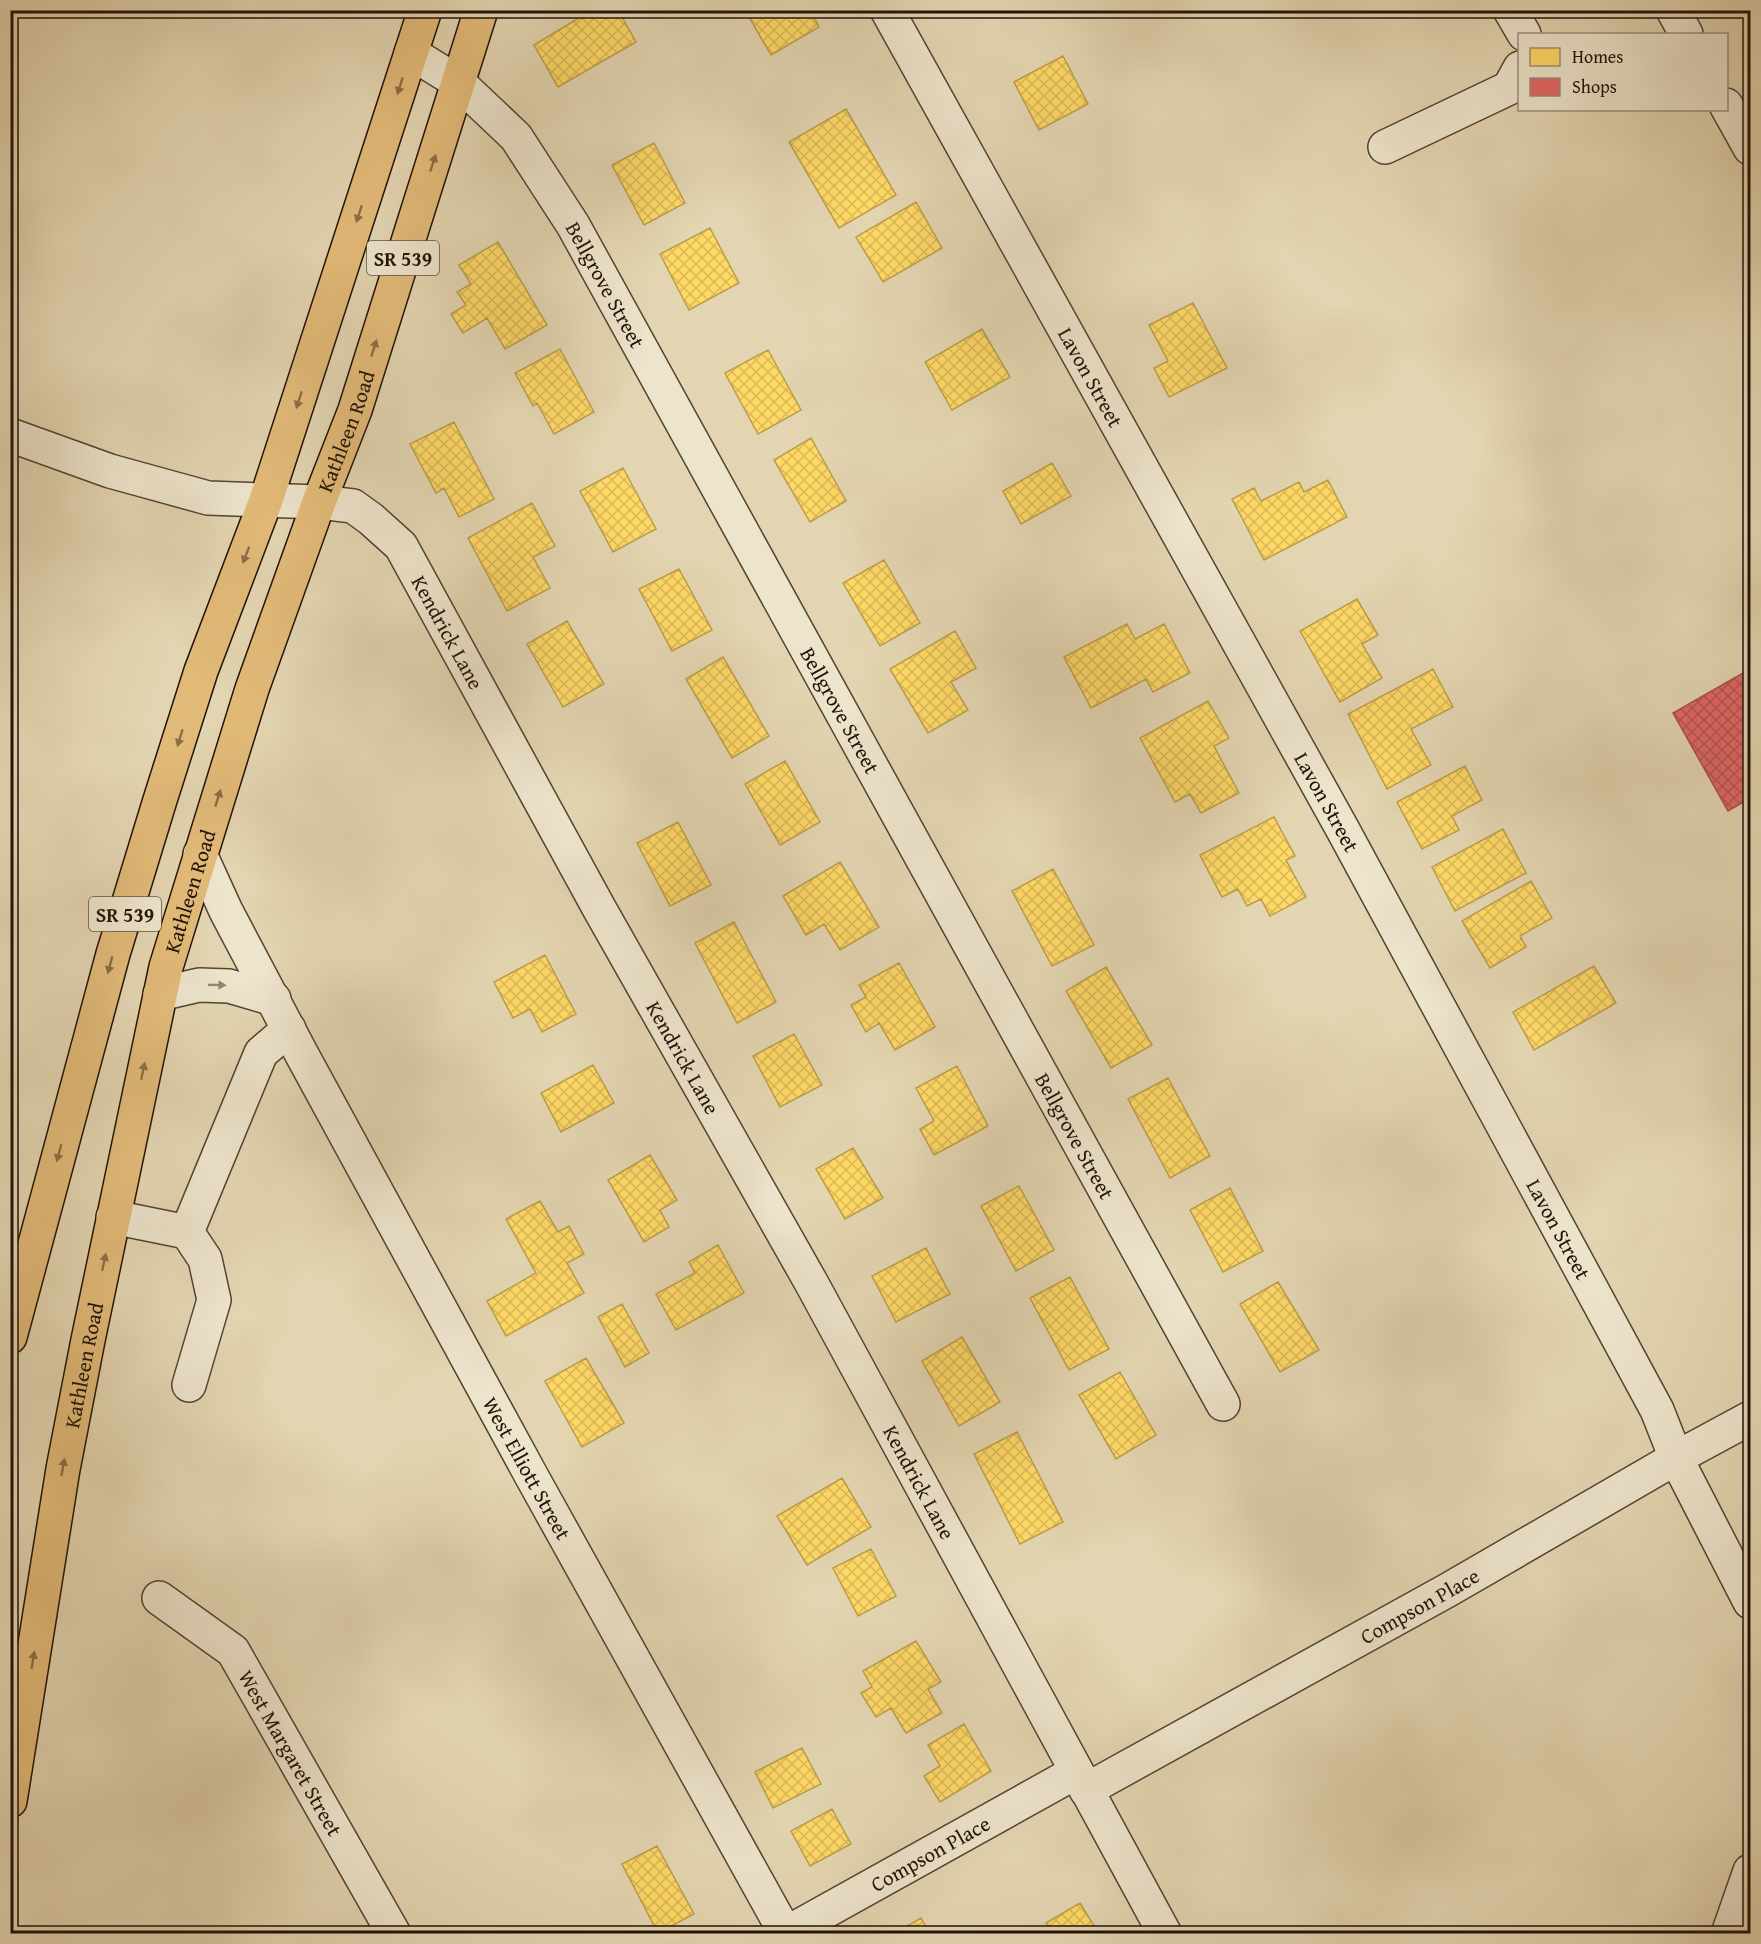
<svg xmlns="http://www.w3.org/2000/svg" width="1761" height="1944" font-family="'Gentium Book Plus',serif">
  <style>
    .homes { fill: url(#homes-cross-hatch); stroke: #bc9d4a; stroke-width: 1.5 }
    .shops { fill: url(#shops-cross-hatch); stroke: #a74d4a; stroke-width: 1.5 }
    .lines { fill: none; stroke-linecap: round; stroke-linejoin: round }
    .minor-casing { stroke: #524332; stroke-width: 36 }
    .major-casing { stroke: #211208; stroke-width: 36 }
    .minor { stroke: #ede4cc; stroke-width: 33 }
    .major { stroke: #e2ba78; stroke-width: 33 }
    .oneway { fill: #8b6e46 }
    .oneway2 { fill: #918674 }
    .labels { text-anchor: middle; dominant-baseline: central; stroke-width: 6; stroke-linejoin: round; paint-order: stroke }
    .shield { fill: #ede4cc; stroke: #5e5143; stroke-width: 1.5 }
    .shield-label { font-size: 20px; font-weight: bold; fill: #211208 }
    .street-label { font-size: 21px; fill: #211208; stroke: #ede4cc }
  </style>
  <defs>
    <pattern id="homes-cross-hatch" width="8" height="8" patternUnits="userSpaceOnUse" patternTransform="scale(1.5)"><rect width="8" height="8" fill="#ffd966"/><path d="M0 0l8 8M0 8l8-8" fill="none" stroke="#dab957"/></pattern>
    <pattern id="shops-cross-hatch" width="8" height="8" patternUnits="userSpaceOnUse" patternTransform="scale(1.5)"><rect width="8" height="8" fill="#e06666"/><path d="M0 0l8 8M0 8l8-8" fill="none" stroke="#b55352"/></pattern>
  </defs>
  <rect width="100%" height="100%" fill="#e3d5b1"/>
  <filter id="stains"><feTurbulence type="fractalNoise" baseFrequency=".00333" numOctaves="4"/><feColorMatrix values="0 0 0 0 .2 0 0 0 0 .09 0 0 0 0 .02 0 0 0 .5 -.17"/></filter>
  <radialGradient id="worn" r=".72"><stop offset=".6" stop-color="#630" stop-opacity="0"/><stop offset="1" stop-color="#630" stop-opacity=".3"/></radialGradient>
  <!-- homes -->
  <path class="homes" d="M592,10H618L636,42L558,87L534,45Z
    M745,10H810L819,27L771,55Z
    M1063,56L1088,104L1039,130L1014,82Z
    M846,109L896,195L839,228L789,142Z
    M654,143L685,203L644,225L612,165Z
    M916,202L942,248L883,282L856,237Z
    M710,228L739,283L689,310L660,254Z
    M498,242L547,325L505,349L487,318L463,333L451,314L466,305L457,292L471,284L459,265Z
    M1193,303L1227,368L1169,397L1154,368L1168,361L1149,325Z
    M982,329L1010,377L952,410L925,362Z
    M560,349L594,412L554,434L537,403L533,406L515,373Z
    M768,350L801,410L758,434L725,373Z
    M454,422L494,499L459,517L444,488L436,493L410,444Z
    M811,438L846,501L810,522L774,460Z
    M1052,463L1071,496L1021,524L1003,491Z
    M623,468L656,529L613,552L580,491Z
    M1328,480L1347,517L1264,560L1232,499L1254,488L1261,501L1299,482L1304,492Z
    M532,503L555,546L533,557L550,588L507,611L468,538Z
    M884,560L920,623L880,646L843,583Z
    M679,569L712,630L672,651L639,589Z
    M1357,599L1378,635L1362,644L1382,678L1340,702L1300,631Z
    M567,621L604,684L563,707L527,644Z
    M1127,624L1135,639L1164,624L1190,673L1153,692L1146,679L1091,708L1064,657Z
    M955,631L976,668L951,682L968,710L928,733L890,669Z
    M723,657L769,736L732,758L686,679Z
    M1433,669L1453,707L1411,729L1431,765L1387,789L1348,714Z
    M1208,701L1229,738L1214,746L1239,793L1201,813L1190,794L1175,802L1140,738Z
    M785,761L820,822L780,845L745,784Z
    M1465,766L1482,800L1452,816L1459,830L1422,849L1397,802Z
    M1274,817L1295,856L1286,860L1306,897L1270,916L1261,899L1247,906L1238,889L1222,897L1200,855Z
    M678,822L711,885L670,906L637,843Z
    M1503,829L1526,873L1455,911L1432,867Z
    M840,862L879,927L840,950L824,924L806,935L783,896Z
    M1053,869L1094,945L1052,966L1012,891Z
    M1531,881L1552,918L1520,936L1526,947L1490,968L1462,921Z
    M734,922L776,1002L737,1023L695,943Z
    M545,955L576,1014L542,1032L530,1009L513,1018L494,982Z
    M899,963L935,1027L895,1050L879,1023L866,1032L851,1005L866,997L859,985Z
    M1594,966L1616,1003L1534,1050L1513,1012Z
    M1106,967L1152,1045L1111,1068L1066,991Z
    M794,1034L822,1085L780,1107L753,1056Z
    M593,1065L614,1103L561,1132L541,1093Z
    M957,1066L988,1126L934,1155L920,1129L934,1121L916,1088Z
    M1168,1078L1210,1156L1170,1178L1128,1099Z
    M853,1148L883,1198L845,1219L816,1169Z
    M650,1155L677,1200L660,1210L669,1227L644,1242L608,1180Z
    M1019,1186L1054,1250L1016,1271L981,1206Z
    M1230,1188L1263,1251L1223,1272L1190,1210Z
    M540,1201L558,1232L569,1226L584,1254L567,1263L584,1293L506,1336L487,1301L536,1273L506,1219Z
    M718,1245L744,1293L676,1330L656,1294L695,1273L689,1262Z
    M926,1248L950,1294L896,1322L872,1276Z
    M1070,1277L1109,1349L1069,1370L1030,1298Z
    M1278,1282L1319,1350L1280,1372L1240,1304Z
    M622,1304L649,1353L625,1367L598,1317Z
    M962,1337L1000,1402L959,1426L922,1361Z
    M586,1358L624,1423L582,1447L545,1381Z
    M1120,1372L1156,1435L1116,1459L1079,1395Z
    M1017,1432L1063,1522L1020,1544L974,1454Z
    M842,1478L871,1527L807,1565L777,1516Z
    M871,1549L896,1596L858,1616L833,1568Z
    M916,1641L941,1682L928,1689L942,1713L906,1733L891,1708L876,1717L861,1693L872,1687L863,1671Z
    M964,1724L991,1771L940,1802L924,1776L940,1766L928,1745Z
    M802,1748L821,1784L773,1808L755,1772Z
    M832,1809L851,1844L810,1866L791,1831Z
    M657,1846L694,1914L658,1933L622,1864Z
    M1080,1903L1099,1934H1045L1051,1930L1046,1923Z
    M921,1918L930,1934H893Z"/>
  <!-- shops -->
  <path class="shops" d="M1750,669V798L1728,811L1673,713Z"/>
  <g class="lines">
    <!-- minor casing -->
    <g class="minor-casing">
      <g id="minor">
        <path id="s1" d="M887,10L1343,830L1657,1410L1676,1458L1750,1602"/>
        <path d="M1510,10L1524,34"/>
        <path d="M1673,10L1686,34"/>
        <path id="s2" d="M411,53L458,82L516,137L573,225L1223,1404"/>
        <path d="M1726,105L1750,148"/>
        <path d="M1385,147L1509,88L1520,68"/>
        <path id="s3" d="M10,435L110,471L208,498L319,502L353,506L371,519L401,546L599,908L812,1284L1165,1934"/>
        <path id="s4" d="M200,854L226,911L301,1053L532,1477L786,1934"/>
        <path d="M160,994L199,985L229,986L274,999"/>
        <path d="M113,1217L187,1232L205,1259L214,1300L189,1385"/>
        <path d="M187,1232L261,1053L289,1029"/>
        <path id="s5" d="M159,1598L233,1651L394,1934"/>
        <path id="s6" d="M1086,1790L1448,1590L1676,1458L1750,1418"/>
        <path id="s7" d="M785,1934L1076,1772"/>
        <path d="M1728,1934L1750,1871"/>
      </g>
    </g>
    <!-- major casing -->
    <g class="major-casing">
      <g id="major">
        <path d="M10,1337L113,954L160,800L201,671L266,500L425,10"/>
        <path id="s8" d="M10,1801L63,1469L88,1340L166,967L252,689L319,502L355,410L481,10"/>
      </g>
    </g>
    <!-- minor -->
    <use href="#minor" class="minor"/>
    <!-- major -->
    <use href="#major" class="major"/>
  </g>
  <!-- one-way arrows -->
  <defs><path id="oneway-solid" d="M-6-.8H1V-3.2L6.5 0L1 3.2V.8H-6Z" transform="scale(1.5)"/></defs>
  <g class="oneway">
    <use href="#oneway-solid" transform="translate(400 86) rotate(108)"/>
    <use href="#oneway-solid" transform="translate(433 163) rotate(-72)"/>
    <use href="#oneway-solid" transform="translate(359 214) rotate(108)"/>
    <use href="#oneway-solid" transform="translate(374 348) rotate(-72)"/>
    <use href="#oneway-solid" transform="translate(299 400) rotate(108)"/>
    <use href="#oneway-solid" transform="translate(246 555) rotate(111)"/>
    <use href="#oneway-solid" transform="translate(180 738) rotate(107)"/>
    <use href="#oneway-solid" transform="translate(218 798) rotate(-72)"/>
    <use href="#oneway-solid" transform="translate(110 965) rotate(105)"/>
    <use href="#oneway-solid" transform="translate(143 1071) rotate(-78)"/>
    <use href="#oneway-solid" transform="translate(59 1153) rotate(105)"/>
    <use href="#oneway-solid" transform="translate(104 1262) rotate(-78)"/>
    <use href="#oneway-solid" transform="translate(63 1467) rotate(-80)"/>
    <use href="#oneway-solid" transform="translate(33 1660) rotate(-81)"/>
  </g>
  <use class="oneway2" href="#oneway-solid" transform="translate(217 985) rotate(1)"/>
  <g class="labels">
    <!-- shield labels -->
    <g class="shield">
      <rect x="367" y="241" width="72" height="34" rx="4.5"/>
      <rect x="89" y="897" width="72" height="34" rx="4.5"/>
    </g>
    <g class="shield-label">
      <text x="403" y="258">SR 539</text>
      <text x="125" y="914">SR 539</text>
    </g>
    <!-- street labels -->
    <g class="street-label">
      <text stroke="none"><textPath href="#s2" startOffset="308">Bellgrove Street</textPath></text>
      <text stroke="none"><textPath href="#s1" startOffset="420">Lavon Street</textPath></text>
      <text stroke="none"><textPath href="#s8" startOffset="1414">Kathleen Road</textPath></text>
      <text stroke="none"><textPath href="#s3" startOffset="514">Kendrick Lane</textPath></text>
      <text stroke="none"><textPath href="#s2" startOffset="794">Bellgrove Street</textPath></text>
      <text stroke="none"><textPath href="#s1" startOffset="906">Lavon Street</textPath></text>
      <text stroke="none"><textPath href="#s8" startOffset="928">Kathleen Road</textPath></text>
      <text stroke="none"><textPath href="#s3" startOffset="1000">Kendrick Lane</textPath></text>
      <text stroke="none"><textPath href="#s2" startOffset="1280">Bellgrove Street</textPath></text>
      <text stroke="none"><textPath href="#s1" startOffset="1392">Lavon Street</textPath></text>
      <text stroke="none"><textPath href="#s8" startOffset="442">Kathleen Road</textPath></text>
      <text stroke="none"><textPath href="#s4" startOffset="696">West Elliott Street</textPath></text>
      <text stroke="none"><textPath href="#s3" startOffset="1486">Kendrick Lane</textPath></text>
      <text stroke="none"><textPath href="#s6" startOffset="381">Compson Place</textPath></text>
      <text stroke="none"><textPath href="#s5" startOffset="208">West Margaret Street</textPath></text>
      <text stroke="none"><textPath href="#s7" startOffset="166">Compson Place</textPath></text>
    </g>
  </g>
  <!-- margin -->
  <rect width="1761" height="1944" fill="none" stroke="#e3d5b1" stroke-width="36"/>
  <rect x="12" y="12" width="1737" height="1920" fill="none" stroke="#211208" stroke-width="3"/>
  <rect x="18" y="18" width="1725" height="1908" fill="none" stroke="#211208" stroke-width="1.5"/>
  <!-- legend -->
  <rect x="1518" y="33" width="210" height="78" fill="#ede4cc" stroke="#9b907e" stroke-width="1.5"/>
  <rect x="1530" y="48" width="30" height="18" fill="#ffd966" stroke="#9b907e" stroke-width="1.5"/>
  <text x="1572" y="63" font-size="18" fill="#211208">Homes</text>
  <rect x="1530" y="78" width="30" height="18" fill="#e06666" stroke="#9b907e" stroke-width="1.5"/>
  <text x="1572" y="93" font-size="18" fill="#211208">Shops</text>
  <rect width="100%" height="100%" filter="url(#stains)"/>
  <rect width="100%" height="100%" fill="url(#worn)"/>
</svg>
